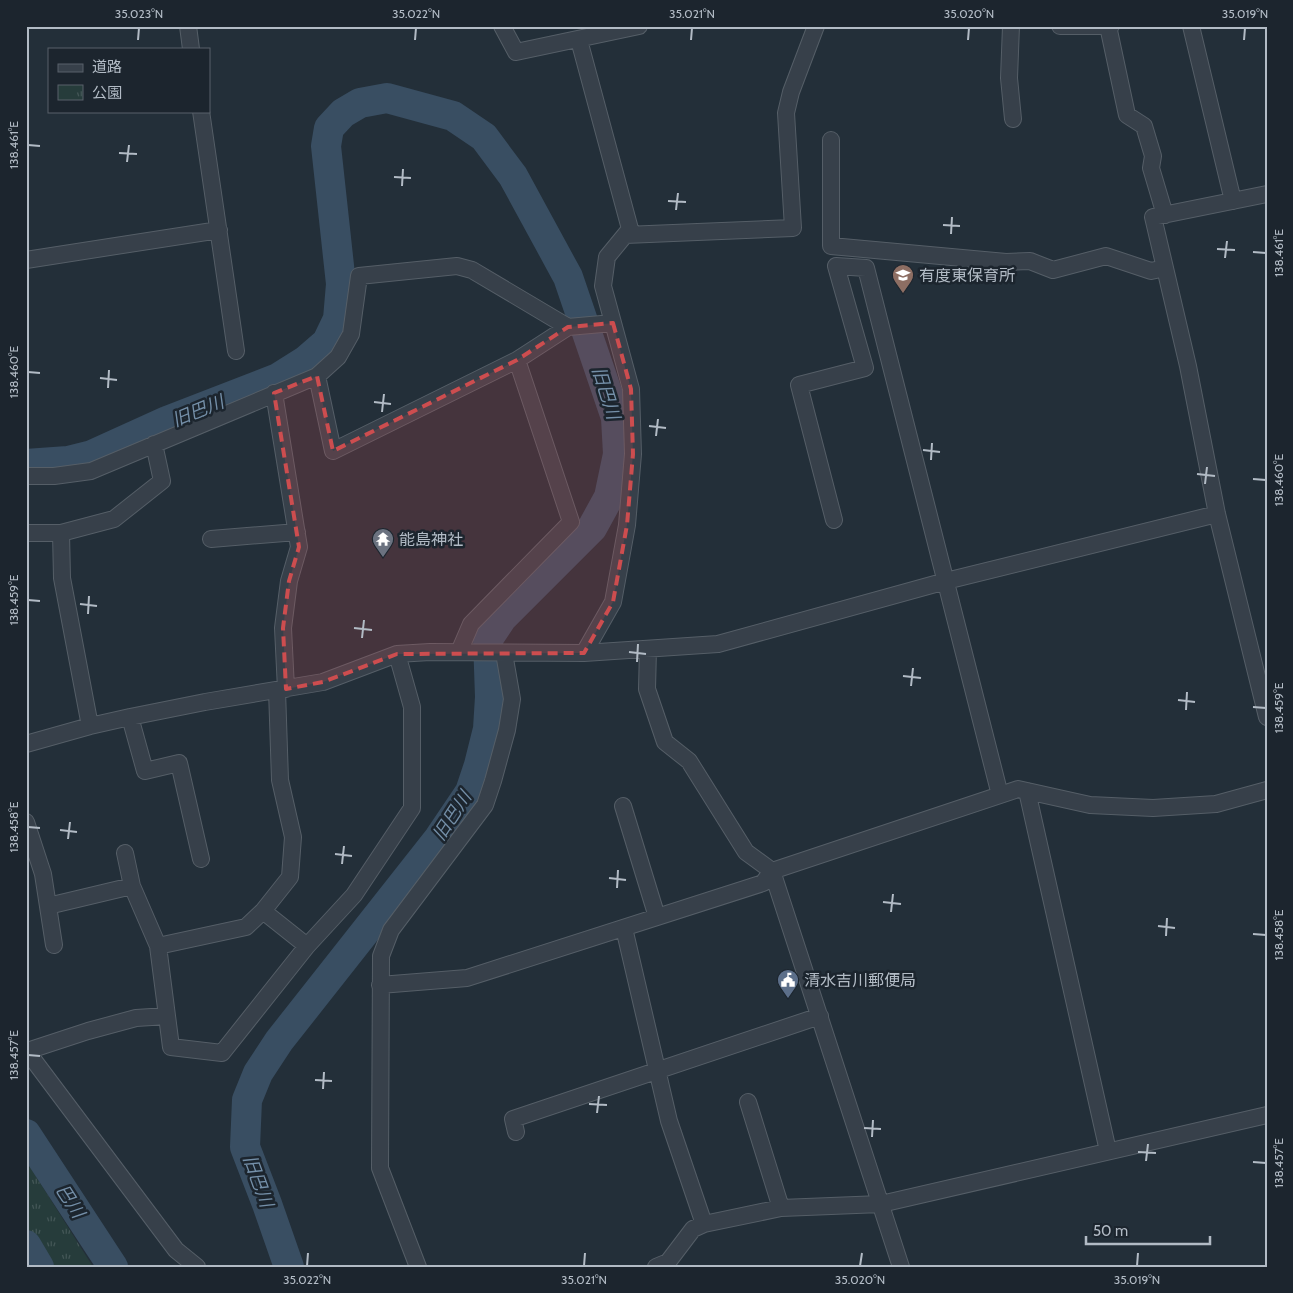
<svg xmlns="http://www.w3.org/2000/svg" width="1293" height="1293" font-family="Cabin,'Noto Sans JP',sans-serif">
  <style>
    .park { fill: url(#park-tufts) }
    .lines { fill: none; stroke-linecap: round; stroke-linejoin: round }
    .river { stroke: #394e62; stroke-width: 30 }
    .minor-casing { stroke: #555e67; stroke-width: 18 }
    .minor { stroke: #37404a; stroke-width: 16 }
    .marked { fill: #cd4d4f; fill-opacity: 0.2; stroke: #cd4d4f; stroke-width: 4; stroke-dasharray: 10 6; stroke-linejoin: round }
    .ticks { fill: none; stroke: #b2bbc5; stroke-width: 2 }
    .labels { text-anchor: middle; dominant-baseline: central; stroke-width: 5; stroke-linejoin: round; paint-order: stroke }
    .poi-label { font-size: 16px; fill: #b2bbc5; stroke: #1c252e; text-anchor: start }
    .water-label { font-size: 18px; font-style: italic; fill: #748fa8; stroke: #1c252e }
    .neatline { fill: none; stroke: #b2bbc5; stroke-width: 2 }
    .ticks-label { font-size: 12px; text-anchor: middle; fill: #b2bbc5 }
  </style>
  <defs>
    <pattern id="park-tufts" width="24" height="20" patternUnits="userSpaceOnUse" patternTransform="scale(1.25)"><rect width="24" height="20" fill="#263c3b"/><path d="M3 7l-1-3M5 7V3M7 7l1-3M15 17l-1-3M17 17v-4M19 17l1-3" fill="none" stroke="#435656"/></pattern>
  </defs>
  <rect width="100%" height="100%" fill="#232f39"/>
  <!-- park -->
  <path class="park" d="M30,1167L93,1267H26V1170Z"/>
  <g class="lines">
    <!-- river -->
    <path class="river" d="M26,464L68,461L92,455L167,421L278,378L305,361L327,342L338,319L341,284L326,146L329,128L343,113L360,103L387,98L453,116L484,137L513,176L568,277L616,418L618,454L609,497L592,528L502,618L488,639L490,697L488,729L479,765L470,792L439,838L279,1041L258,1073L247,1100L245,1147L267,1204L289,1267
      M26,1134L113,1267
      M26,1245L39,1267"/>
    <!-- minor casing -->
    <g class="minor-casing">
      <path id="minor" d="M188,26L191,49
        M502,26L516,52L639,26
        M1011,26L1009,78L1013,119
        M1060,26H1111
        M1108,26L1127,115L1144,126L1153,156L1151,168L1165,215
        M1191,26L1233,201
        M579,40L630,229L607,257L603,286L631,389L633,454L627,525L613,602L584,653
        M201,111L236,351
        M831,140V246L1006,262L1030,261L1053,270L1106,256L1151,271L1165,268
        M1267,194L1153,217L1188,366L1217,514L1267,717
        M625,235L793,228L786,113L791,92L816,26
        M26,260L219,230
        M317,376L333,451L517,360L568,327L613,323
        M274,393L299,547L289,581L283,628L286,689
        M26,476H54L91,471L317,376L338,357L351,334L359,276L457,266L472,270L568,327
        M834,520L799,385L865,368L836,266L866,268L1000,795
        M26,533H61L62,578L90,726
        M61,533L114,519L162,481L154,444
        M211,539L297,532
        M648,649L647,689L665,742L689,761L746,852L772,871L901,1267
        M459,652L471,624L571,522L517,360
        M130,717L145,771L179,763L201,859
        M26,744L90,726L130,717L205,702L323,682L397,654L430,652L584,653L718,644L946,581L1217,514
        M1027,791L1108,1151
        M623,806L657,917
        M26,822L43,874L54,945
        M125,853L132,886L158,946L171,1047L222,1053L307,946L354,895L412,808V707L397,654
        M48,906L132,886
        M263,911L307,946
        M624,928L669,1121L704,1224
        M158,946L246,927L263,911L290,877L293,837L280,780L277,690
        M380,985L467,978L763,883L772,871L1018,789L1090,805L1153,808L1216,804L1267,790
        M26,1050L176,1250L197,1267
        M27,1051L88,1031L136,1018L167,1016
        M748,1102L781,1208
        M516,1132L513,1119L820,1016
        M418,1267L380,1168L381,956L391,930L485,805L493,781L507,730L512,699L504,653
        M656,1267L668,1262L693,1229L704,1224L781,1208L881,1204L1267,1115"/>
    </g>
    <!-- minor -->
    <use href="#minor" class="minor"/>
  </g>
  <!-- marked area -->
  <path class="marked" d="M613,323L631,389L633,454L627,525L613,602L584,653L397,654L323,682L286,689L283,628L289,581L299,547L274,393L317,376L333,451L517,360L568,327Z"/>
  <!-- ticks -->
  <path class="ticks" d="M138,40L139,28M415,40L416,28M691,40L692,28M968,40L969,28M1244,40L1245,28M28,145L40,146M119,153L137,154M127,162L129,145M394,177L411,178M402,186L403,169M668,201L686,202M676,210L678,193M943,225L960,226M951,234L952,217M1217,249L1235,250M1253,252L1266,253M1225,258L1227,241M28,372L40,373M100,378L117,380M108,388L109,370M374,402L391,404M382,412L384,394M649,426L666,428M656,436L658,419M923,450L940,452M931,460L932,443M1197,474L1215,476M1253,479L1266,480M1205,484L1207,467M28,600L40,601M80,604L97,606M88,614L89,596M354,628L372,630M362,638L364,620M629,652L646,654M637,662L638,644M903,676L921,678M911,686L913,668M1178,700L1195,702M1253,707L1266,708M1186,710L1187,692M28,827L40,828M60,830L77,832M68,839L70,822M335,854L352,856M342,864L344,846M609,878L626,880M617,888L618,870M883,902L901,904M891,912L893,894M1158,926L1175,928M1253,934L1266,935M1166,936L1167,918M28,1055L40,1056M315,1080L332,1081M323,1089L324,1072M589,1104L607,1105M597,1113L599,1096M864,1128L881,1129M872,1137L873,1120M1138,1152L1156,1153M1146,1161L1148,1144M1253,1162L1266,1163M307,1266L308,1253M584,1266L585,1253M860,1266L862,1253M1137,1266L1138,1253"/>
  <!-- icons -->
  <defs>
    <g id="school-pin" transform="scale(1.125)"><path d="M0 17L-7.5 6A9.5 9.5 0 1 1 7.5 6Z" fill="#8d6e63" stroke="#1c252e"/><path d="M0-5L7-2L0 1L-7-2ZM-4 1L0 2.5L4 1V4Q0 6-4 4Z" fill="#fff"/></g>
    <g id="temple-pin" transform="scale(1.125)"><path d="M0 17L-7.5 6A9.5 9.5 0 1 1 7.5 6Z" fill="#6b7280" stroke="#1c252e"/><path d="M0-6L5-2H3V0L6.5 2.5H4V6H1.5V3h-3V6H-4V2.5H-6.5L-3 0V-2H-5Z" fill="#fff"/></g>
    <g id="civic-pin" transform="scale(1.125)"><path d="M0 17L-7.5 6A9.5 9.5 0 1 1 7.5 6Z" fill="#5c6f8a" stroke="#1c252e"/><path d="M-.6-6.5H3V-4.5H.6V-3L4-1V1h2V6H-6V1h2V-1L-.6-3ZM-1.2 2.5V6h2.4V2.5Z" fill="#fff"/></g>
  </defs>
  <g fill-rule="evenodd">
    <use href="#school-pin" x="903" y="275"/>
    <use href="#temple-pin" x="383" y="539"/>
    <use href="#civic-pin" x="788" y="980"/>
  </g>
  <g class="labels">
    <!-- poi labels -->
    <g class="poi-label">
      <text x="919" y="275">有度東保育所</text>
      <text x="399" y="539">能島神社</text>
      <text x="804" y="980">清水吉川郵便局</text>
    </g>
    <!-- water labels -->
    <g class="water-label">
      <text transform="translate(606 393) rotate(73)">旧巴川</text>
      <text transform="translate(198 411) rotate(-22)">旧巴川</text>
      <text transform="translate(452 816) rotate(-57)">旧巴川</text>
      <text transform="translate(258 1181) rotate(70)">旧巴川</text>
      <text transform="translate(70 1201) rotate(57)">巴川</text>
    </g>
  </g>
  <!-- border -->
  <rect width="1293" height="1293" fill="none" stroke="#1c252e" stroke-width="55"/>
  <!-- legend -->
  <rect x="48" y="48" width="162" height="65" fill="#1c252e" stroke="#58616a"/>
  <rect x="58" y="64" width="25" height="8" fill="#37404a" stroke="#58616a"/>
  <text x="92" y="72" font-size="15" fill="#b2bbc5">道路</text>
  <rect x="58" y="85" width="25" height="15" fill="url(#park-tufts)" stroke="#58616a"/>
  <text x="92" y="98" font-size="15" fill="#b2bbc5">公園</text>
  <!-- scale -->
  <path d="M1086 1236v8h124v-8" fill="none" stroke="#b2bbc5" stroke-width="2.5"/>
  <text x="1093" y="1236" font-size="15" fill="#b2bbc5" stroke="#1c252e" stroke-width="4" paint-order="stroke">50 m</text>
  <rect x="28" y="28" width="1238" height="1238" class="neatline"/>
  <g class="ticks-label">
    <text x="139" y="18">35.023°N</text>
    <text x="416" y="18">35.022°N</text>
    <text x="692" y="18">35.021°N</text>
    <text x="969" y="18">35.020°N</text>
    <text x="1245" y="18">35.019°N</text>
    <text transform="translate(14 145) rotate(-90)" y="4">138.461°E</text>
    <text transform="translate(1279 253) rotate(-90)" y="4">138.461°E</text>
    <text transform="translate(14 372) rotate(-90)" y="4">138.460°E</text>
    <text transform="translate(1279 480) rotate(-90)" y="4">138.460°E</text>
    <text transform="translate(14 600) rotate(-90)" y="4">138.459°E</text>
    <text transform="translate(1279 708) rotate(-90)" y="4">138.459°E</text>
    <text transform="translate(14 827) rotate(-90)" y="4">138.458°E</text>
    <text transform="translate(1279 935) rotate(-90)" y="4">138.458°E</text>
    <text transform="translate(14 1055) rotate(-90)" y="4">138.457°E</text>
    <text transform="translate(1279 1163) rotate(-90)" y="4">138.457°E</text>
    <text x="307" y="1284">35.022°N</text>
    <text x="584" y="1284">35.021°N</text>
    <text x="860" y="1284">35.020°N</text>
    <text x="1137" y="1284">35.019°N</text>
  </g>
</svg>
